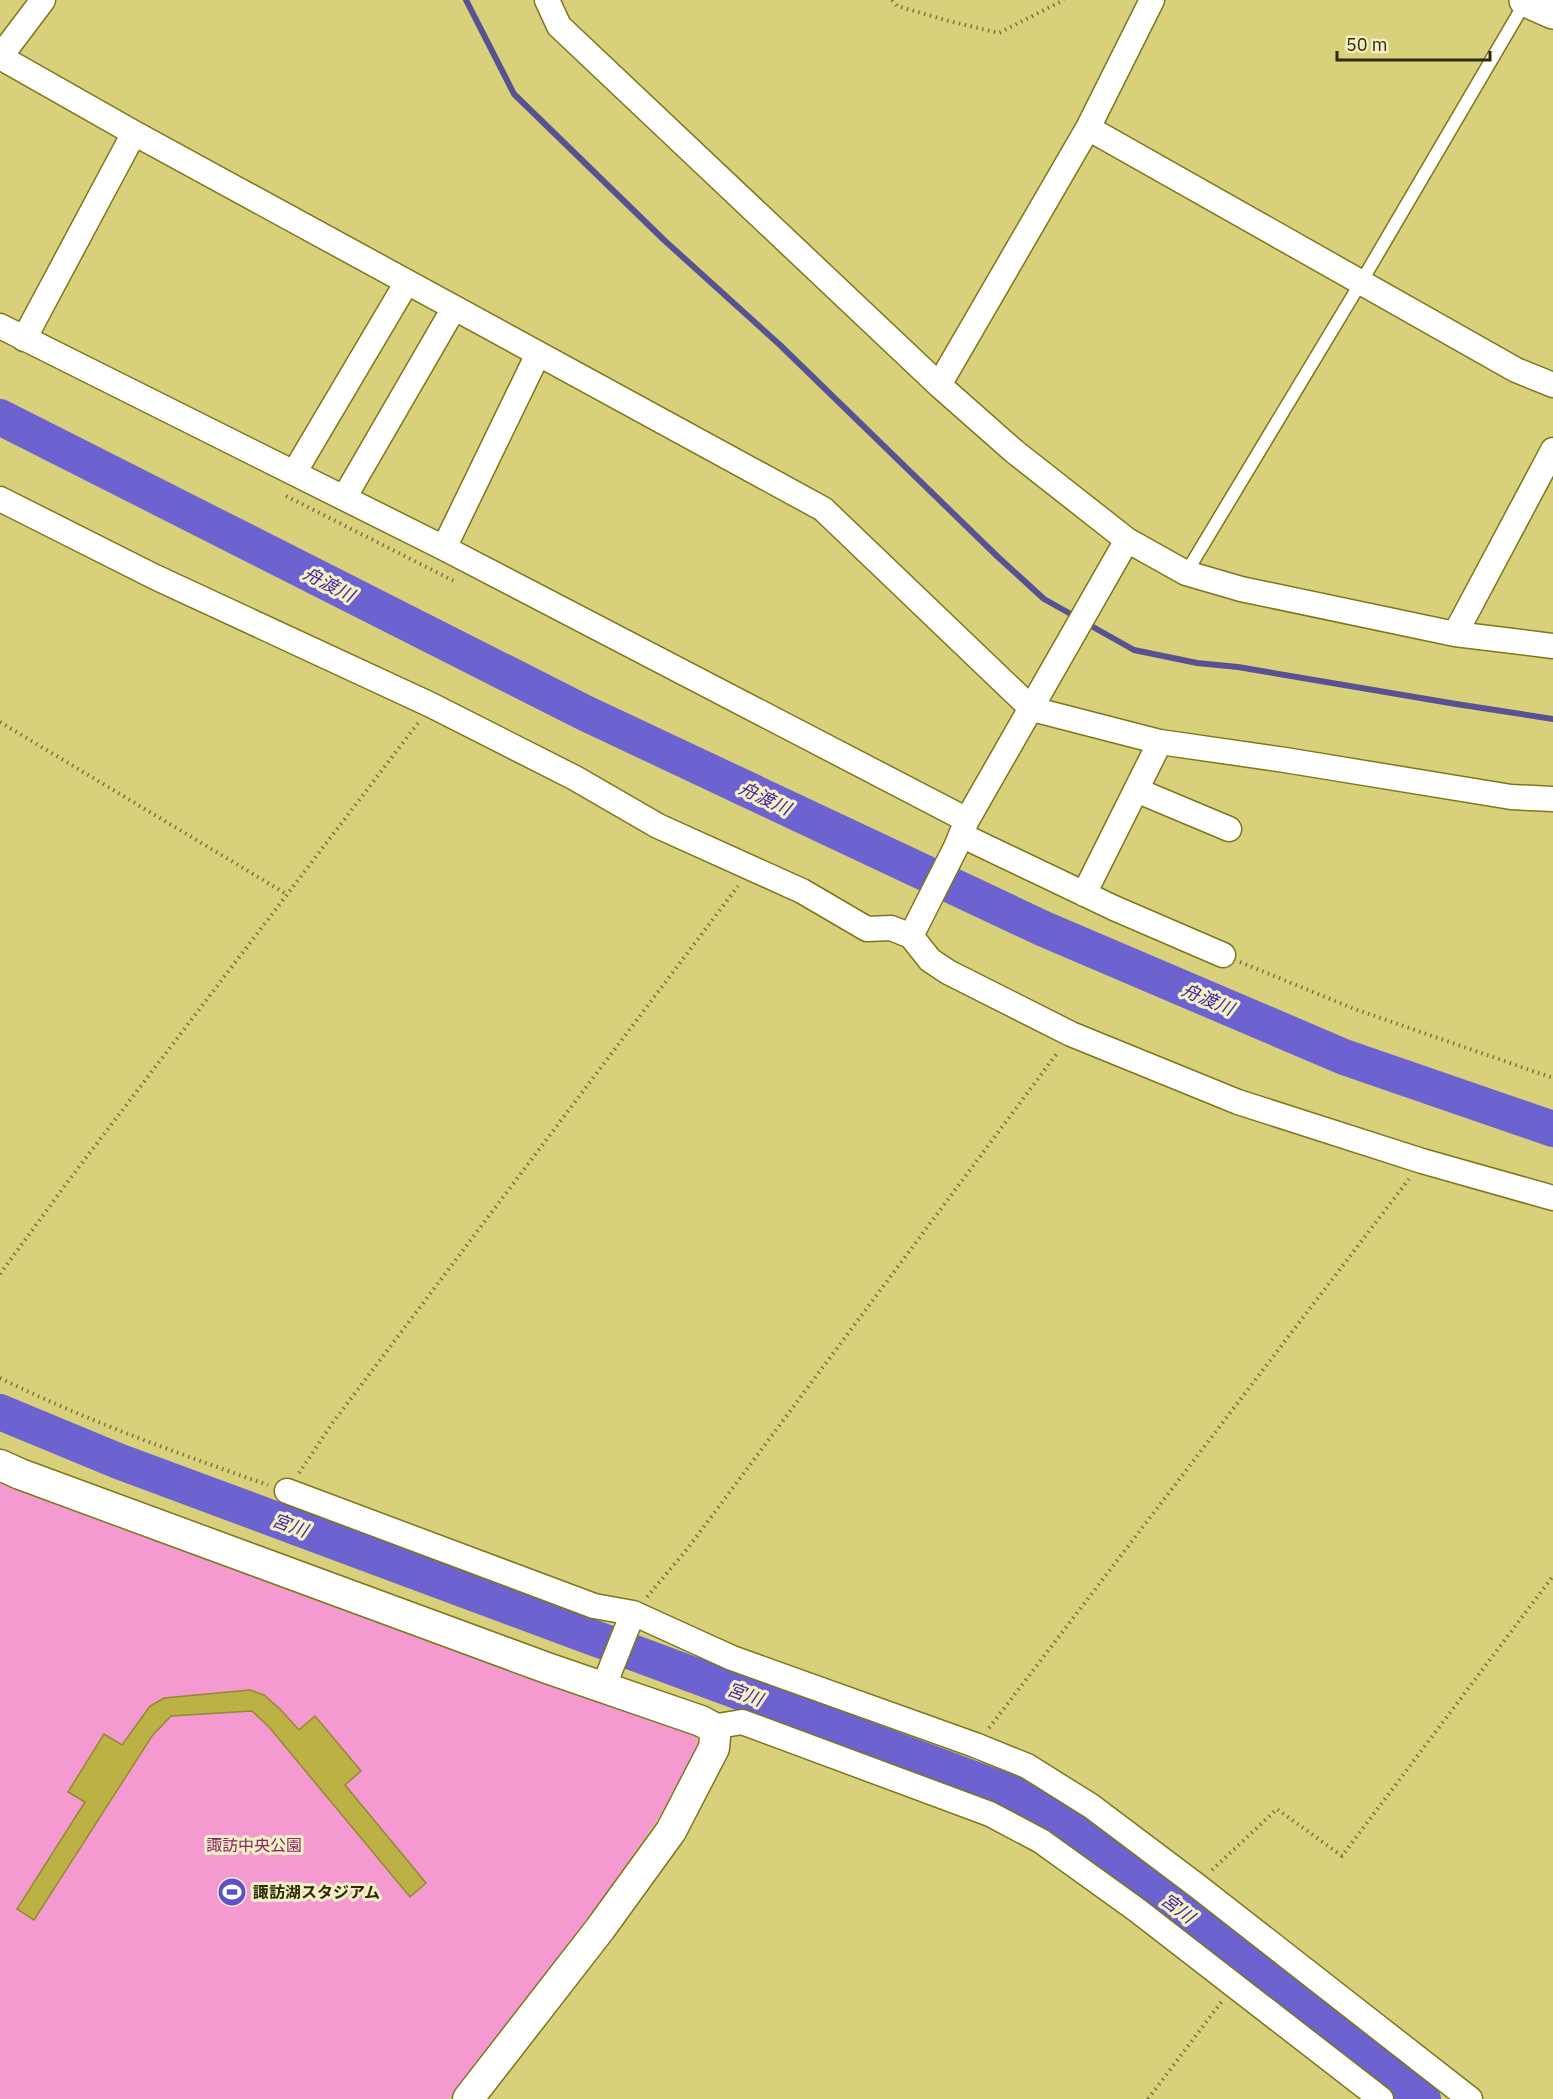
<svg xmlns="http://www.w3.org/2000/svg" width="1553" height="2099" font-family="'IBM Plex Sans','Noto Sans JP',sans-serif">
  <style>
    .green { fill: #f59ad0 }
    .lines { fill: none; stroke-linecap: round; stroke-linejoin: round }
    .stream { stroke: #595292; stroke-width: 6 }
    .river { stroke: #6c63d0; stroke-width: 36 }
    .building { fill: #bcb144; stroke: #928a33; stroke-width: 1.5 }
    .service-casing { stroke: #7f761a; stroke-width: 15 }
    .minor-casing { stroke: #7f761a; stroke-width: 27 }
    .tertiary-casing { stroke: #7f761a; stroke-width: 33 }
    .primary-casing { stroke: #7f761a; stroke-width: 36 }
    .path { stroke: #7c763b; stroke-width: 4; stroke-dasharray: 1.5 4.5; stroke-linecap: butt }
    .service { stroke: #fff; stroke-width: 12 }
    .minor { stroke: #fff; stroke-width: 24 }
    .tertiary { stroke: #fff; stroke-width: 30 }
    .primary { stroke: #fff; stroke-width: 33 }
    .labels { text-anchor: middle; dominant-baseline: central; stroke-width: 6; stroke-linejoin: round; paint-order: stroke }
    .park-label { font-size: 16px; fill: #892468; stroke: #f3f0c6 }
    .poi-label { font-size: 16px; font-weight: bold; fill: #2c2903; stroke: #f3f0c6; text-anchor: start }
    .water-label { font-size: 18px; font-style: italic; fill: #3f1fa2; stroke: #f3f0c6 }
  </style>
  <rect width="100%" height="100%" fill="#d8d07b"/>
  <!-- green -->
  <path class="green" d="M0,1478L695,1733L698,1744L663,1811L580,1932L449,2099H0Z"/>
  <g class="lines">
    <!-- stream -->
    <path class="stream" d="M466,0L514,94L664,240L780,345L998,557L1044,599L1078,618
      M1086,623L1134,650L1197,663L1238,667L1456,704L1553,719"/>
    <!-- river -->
    <path class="river" d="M0,417L585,713L1044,929L1344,1057L1553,1129
      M0,1412L118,1461L1014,1794L1062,1823L1171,1902L1423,2099"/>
  </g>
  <!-- building -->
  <path class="building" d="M250,1690L264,1695L280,1709L299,1730L315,1716L361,1771L345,1785L426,1883L410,1897L269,1727L252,1711L171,1716L152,1736L34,1920L17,1909L85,1802L68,1792L104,1734L122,1745L150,1706L164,1698Z"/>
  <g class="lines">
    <!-- service casing -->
    <g class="service-casing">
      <path id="service" d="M1186,573L1360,284L1526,1"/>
    </g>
    <!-- minor casing -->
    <g class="minor-casing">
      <path id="minor" d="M43,0L0,57L134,133L823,509L1032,709L1160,742L1285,760L1511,797L1553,799
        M547,0L559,26L939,385L1015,452L1127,540L1186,573L1241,589L1455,634L1553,646
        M1088,128L1516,370L1553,385
        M0,326L444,548L967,820
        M24,339L134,133
        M939,385L1088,128L1152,0
        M294,473L407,282
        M344,498L454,308
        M0,499L155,577L431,705L575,778L658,826L802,891L867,929L891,928L911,936L930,960L948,972L1071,1034L1238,1102L1422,1161L1553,1198
        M444,548L538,354
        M1455,634L1553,450
        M1136,790L1229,829
        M961,835L1114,908L1223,955
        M1084,894L1160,742
        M911,936L956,847L967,820L1127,540
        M287,1491L594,1606L633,1613L732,1658L975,1745L1027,1766L1091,1806L1196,1885L1470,2099
        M606,1688L609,1673L633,1613
        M712,1727L742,1722L990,1814L1041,1841L1137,1910L1381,2099"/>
    </g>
    <!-- tertiary casing -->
    <g class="tertiary-casing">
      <path id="tertiary" d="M0,1465L20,1474L547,1668L701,1721L712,1727L715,1737L714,1748L671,1831L600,1929L468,2099"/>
    </g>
    <!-- primary casing -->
    <g class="primary-casing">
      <path id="primary" d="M1526,0L1553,12"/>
    </g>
    <!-- path -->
    <path class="path" d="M892,0L897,6L949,21L999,33L1064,0
      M286,496L456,582
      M0,722L288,895
      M1240,962L1352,1008L1553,1078
      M0,1274L69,1180L418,723
      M0,1378C87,1421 177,1453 268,1485
      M299,1473L331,1425L738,886
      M647,1597L688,1548L1058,1052
      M989,1728L1409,1179
      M1212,1870L1277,1809L1342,1856L1553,1576
      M1148,2099L1222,2001"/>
    <!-- service -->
    <use href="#service" class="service"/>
    <!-- minor -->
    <use href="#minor" class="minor"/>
    <!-- tertiary -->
    <use href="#tertiary" class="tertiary"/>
    <!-- primary -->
    <use href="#primary" class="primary"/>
  </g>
  <!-- icons -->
  <defs>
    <g id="stadium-disc" transform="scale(1.5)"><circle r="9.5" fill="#5f50c9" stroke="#f3f0c6"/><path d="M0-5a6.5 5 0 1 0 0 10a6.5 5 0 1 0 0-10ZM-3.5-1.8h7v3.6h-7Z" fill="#fff"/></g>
  </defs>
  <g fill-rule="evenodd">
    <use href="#stadium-disc" x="232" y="1892"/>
  </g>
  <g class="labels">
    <!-- park labels -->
    <g class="park-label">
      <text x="254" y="1845">諏訪中央公園</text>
    </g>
    <!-- poi labels -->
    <g class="poi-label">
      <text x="253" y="1892">諏訪湖スタジアム</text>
    </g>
    <!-- water labels -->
    <g class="water-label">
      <text transform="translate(329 584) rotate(27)">舟渡川</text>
      <text transform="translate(765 798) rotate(25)">舟渡川</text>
      <text transform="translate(1208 999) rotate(23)">舟渡川</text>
      <text transform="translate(290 1525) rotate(20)">宮川</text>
      <text transform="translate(745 1694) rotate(20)">宮川</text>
      <text transform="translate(1178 1908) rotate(37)">宮川</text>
    </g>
  </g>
  <!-- scale -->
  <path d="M1337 51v9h153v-9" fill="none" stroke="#2c2903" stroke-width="3"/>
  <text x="1346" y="51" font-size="18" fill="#2c2903" stroke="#f3f0c6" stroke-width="4.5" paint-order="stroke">50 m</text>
</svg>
